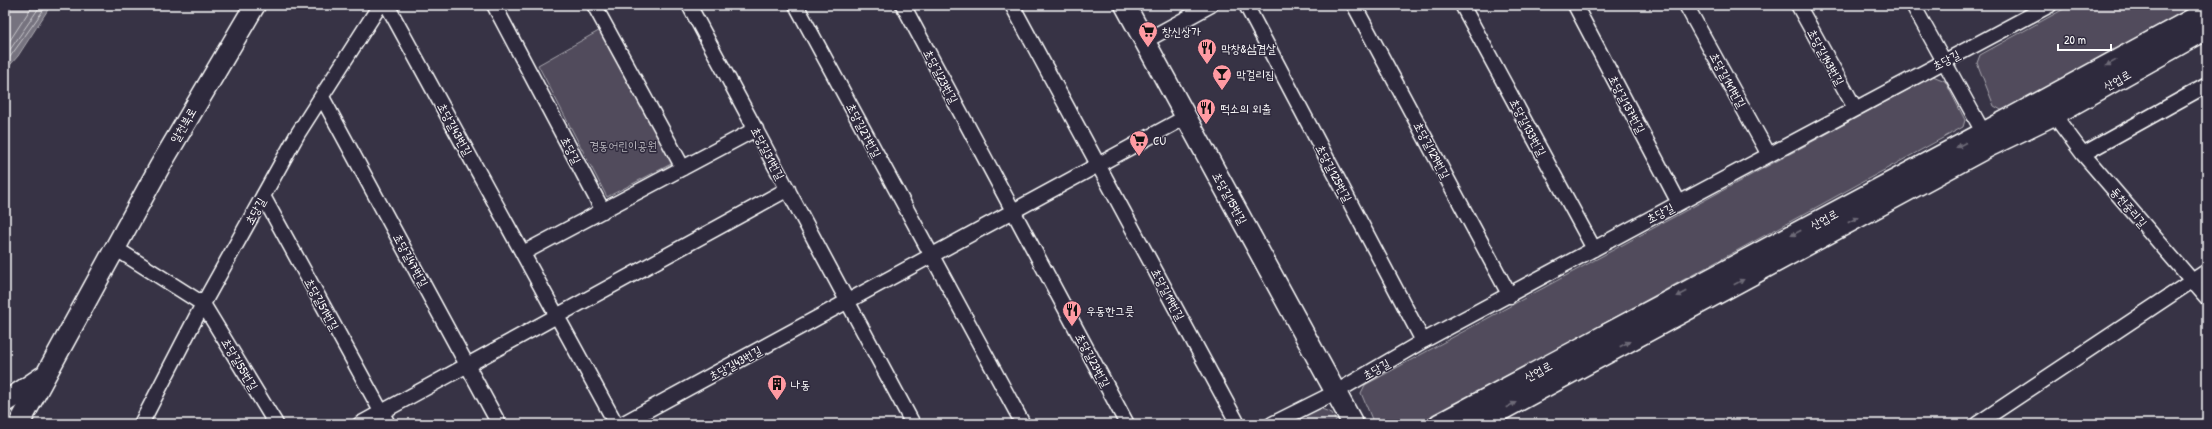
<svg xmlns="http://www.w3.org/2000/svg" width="2212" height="429" font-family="'Patrick Hand','Poor Story',sans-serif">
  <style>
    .green { fill: #514c5c; stroke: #a8a6ae }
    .water { fill: #76737f; stroke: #adabb2 }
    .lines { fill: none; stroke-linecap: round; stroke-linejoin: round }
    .shore { stroke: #c8c7cc; stroke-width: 1 }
    .street-casing { stroke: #fff; stroke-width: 17 }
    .secondary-casing { stroke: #fff; stroke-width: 23 }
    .street { stroke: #2f2a3d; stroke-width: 14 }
    .secondary { stroke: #2f2a3d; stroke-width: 20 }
    .oneway { fill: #6d6a77 }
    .labels { text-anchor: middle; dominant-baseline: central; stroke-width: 3; stroke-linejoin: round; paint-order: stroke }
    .poi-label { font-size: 12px; fill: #fff; stroke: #2f2a3d; text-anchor: start }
    .street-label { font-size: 12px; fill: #fff; stroke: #2f2a3d }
    .park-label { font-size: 12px; fill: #b9b7be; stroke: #2f2a3d }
  </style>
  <rect width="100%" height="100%" fill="#373345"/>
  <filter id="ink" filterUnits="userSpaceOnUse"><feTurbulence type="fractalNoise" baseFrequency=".025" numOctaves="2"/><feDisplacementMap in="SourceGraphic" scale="8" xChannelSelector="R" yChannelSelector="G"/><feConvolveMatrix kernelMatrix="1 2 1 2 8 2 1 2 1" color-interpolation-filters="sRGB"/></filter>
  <g filter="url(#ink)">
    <!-- green -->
    <path class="green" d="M2071,5H2195L2003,111L1994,106L1977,63L1980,55Z
      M604,28L675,162L607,197L538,65Z
      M1933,76L1945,81L1965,120L1963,127L1420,424H1374L1361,393L1365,385Z
      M1319,408L1332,413L1337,424H1290Z"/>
    <!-- water -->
    <path class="water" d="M5,5H51L18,56L5,71Z"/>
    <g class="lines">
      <!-- shore -->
      <path class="shore" d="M5,48L33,5
        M5,57L41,5
        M5,64L47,5"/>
      <!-- street casing -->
      <g class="street-casing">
        <path id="street" d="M387,5L616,424
          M494,5L603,211
          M594,5L683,168
          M689,5L913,424
          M796,5L1023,424
          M903,5L1127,424
          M1012,5L1238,424
          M1246,5L1423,341
          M1354,5L1510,296
          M1462,5L1594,249
          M1575,5L1679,203
          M1686,5L1769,155
          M1798,5L1855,108
          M1913,5L1988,141
          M1145,41L1211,5
          M322,97L499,424
          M2054,115L2083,154L2207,298
          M2083,154L2207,85
          M263,196L388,424
          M115,248L203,304L276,424
          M523,253L756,129
          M141,424L203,304L297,135L380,5
          M360,424L788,189
          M622,424L1186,117
          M1272,424L1336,392L1423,341L1679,203L2050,5
          M1977,424L2207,271"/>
      </g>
      <!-- secondary casing -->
      <g class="secondary-casing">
        <path id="secondary" d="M1125,5L1353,424
          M5,402L42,377
          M19,424L160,166L255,5
          M1439,424L1983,133L2207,11
          M1476,424L1990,146L2054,115L2207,29"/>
      </g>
      <!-- street -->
      <use href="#street" class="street"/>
      <!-- secondary -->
      <use href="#secondary" class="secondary"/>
    </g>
    <!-- one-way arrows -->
    <defs><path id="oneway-solid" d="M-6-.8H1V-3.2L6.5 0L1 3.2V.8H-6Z"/></defs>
    <g class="oneway">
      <use href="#oneway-solid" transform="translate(2111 63) rotate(151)"/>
      <use href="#oneway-solid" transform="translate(1961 145) rotate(152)"/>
      <use href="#oneway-solid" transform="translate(1853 220) rotate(-28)"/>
      <use href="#oneway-solid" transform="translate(1796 233) rotate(152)"/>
      <use href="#oneway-solid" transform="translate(1739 282) rotate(-28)"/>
      <use href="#oneway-solid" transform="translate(1682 294) rotate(152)"/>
      <use href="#oneway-solid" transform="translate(1625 344) rotate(-28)"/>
      <use href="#oneway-solid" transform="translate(1511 405) rotate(-28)"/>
    </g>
  </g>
  <!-- icons -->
  <defs>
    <g id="supermarket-pin" transform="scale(1)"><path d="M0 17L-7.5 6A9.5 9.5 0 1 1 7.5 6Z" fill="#ff9aa2" stroke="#2f2a3d"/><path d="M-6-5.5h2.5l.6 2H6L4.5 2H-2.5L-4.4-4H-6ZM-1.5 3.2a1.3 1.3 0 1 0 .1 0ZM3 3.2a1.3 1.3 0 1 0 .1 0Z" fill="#111"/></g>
    <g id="restaurant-pin" transform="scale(1)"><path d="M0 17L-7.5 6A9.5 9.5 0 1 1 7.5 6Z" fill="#ff9aa2" stroke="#2f2a3d"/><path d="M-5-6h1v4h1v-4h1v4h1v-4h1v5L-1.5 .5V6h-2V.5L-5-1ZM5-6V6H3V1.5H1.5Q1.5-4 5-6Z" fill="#111"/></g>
    <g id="bar-pin" transform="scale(1)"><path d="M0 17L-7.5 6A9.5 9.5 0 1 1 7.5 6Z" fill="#ff9aa2" stroke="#2f2a3d"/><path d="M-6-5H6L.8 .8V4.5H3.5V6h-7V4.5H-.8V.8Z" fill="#111"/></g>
    <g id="building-pin" transform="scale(1)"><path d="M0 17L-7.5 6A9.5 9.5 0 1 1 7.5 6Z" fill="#ff9aa2" stroke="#2f2a3d"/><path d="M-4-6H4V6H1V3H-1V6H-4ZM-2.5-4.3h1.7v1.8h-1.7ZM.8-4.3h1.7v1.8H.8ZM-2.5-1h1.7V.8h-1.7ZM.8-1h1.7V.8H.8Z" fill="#111"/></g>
  </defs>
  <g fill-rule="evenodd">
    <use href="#supermarket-pin" x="1148" y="31"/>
    <use href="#restaurant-pin" x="1207" y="48"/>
    <use href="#bar-pin" x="1222" y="74"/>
    <use href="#restaurant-pin" x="1206" y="108"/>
    <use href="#supermarket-pin" x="1139" y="140"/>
    <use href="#restaurant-pin" x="1072" y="310"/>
    <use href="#building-pin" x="777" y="384"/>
  </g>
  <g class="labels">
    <!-- poi labels -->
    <g class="poi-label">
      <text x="1162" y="31">창신상가</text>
      <text x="1221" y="48">막창&amp;삼겹살</text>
      <text x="1236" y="74">막걸리집</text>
      <text x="1220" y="108">떡소의 외출</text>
      <text x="1153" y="140">CU</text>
      <text x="1086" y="310">우동한그릇</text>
      <text x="791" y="384">나동</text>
    </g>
    <!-- street labels -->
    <g class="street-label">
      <text transform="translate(1826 57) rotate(61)">초당길143번길</text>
      <text transform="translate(1946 60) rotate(-28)">초당길</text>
      <text transform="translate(941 76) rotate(62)">초당길23번길</text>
      <text transform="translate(1728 80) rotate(61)">초당길141번길</text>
      <text transform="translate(2117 80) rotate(-29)">산업로</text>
      <text transform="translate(1627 104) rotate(62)">초당길137번길</text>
      <text transform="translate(183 125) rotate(-60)">알천북로</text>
      <text transform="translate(1528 127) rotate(62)">초당길133번길</text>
      <text transform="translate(455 129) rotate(61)">초당길43번길</text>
      <text transform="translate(864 130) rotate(62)">초당길27번길</text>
      <text transform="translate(571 150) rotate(62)">초당길</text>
      <text transform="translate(1432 150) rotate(62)">초당길129번길</text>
      <text transform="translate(768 153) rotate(62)">초당길31번길</text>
      <text transform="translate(1334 173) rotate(62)">초당길125번길</text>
      <text transform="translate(1230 198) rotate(61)">초당길15번길</text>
      <text transform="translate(2129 207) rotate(49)">동천중리길</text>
      <text transform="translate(255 211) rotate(-61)">초당길</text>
      <text transform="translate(1660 213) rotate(-28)">초당길</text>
      <text transform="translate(1824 219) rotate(-28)">산업로</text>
      <text transform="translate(411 260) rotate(61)">초당길47번길</text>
      <text transform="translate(1168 294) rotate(62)">초당길19번길</text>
      <text transform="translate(322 304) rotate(61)">초당길51번길</text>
      <text transform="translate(1093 360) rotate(62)">초당길23번길</text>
      <text transform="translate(735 363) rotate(-29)">초당길43번길</text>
      <text transform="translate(240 364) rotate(59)">초당길55번길</text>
      <text transform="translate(1376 369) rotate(-30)">초당길</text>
      <text transform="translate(1538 371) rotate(-28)">산업로</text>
    </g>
    <!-- park labels -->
    <g class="park-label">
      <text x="623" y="145">경동어린이공원</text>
    </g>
  </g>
  <!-- margin -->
  <rect width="2212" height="429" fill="none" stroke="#2f2a3d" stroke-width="20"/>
  <rect x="10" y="10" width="2192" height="409" fill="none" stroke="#fff" stroke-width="1.5" filter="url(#ink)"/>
  <!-- scale -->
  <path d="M2058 44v6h53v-6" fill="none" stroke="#ffffff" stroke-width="2"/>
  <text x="2064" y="44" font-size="12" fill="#ffffff" stroke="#2f2a3d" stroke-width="3" paint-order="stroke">20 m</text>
</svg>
